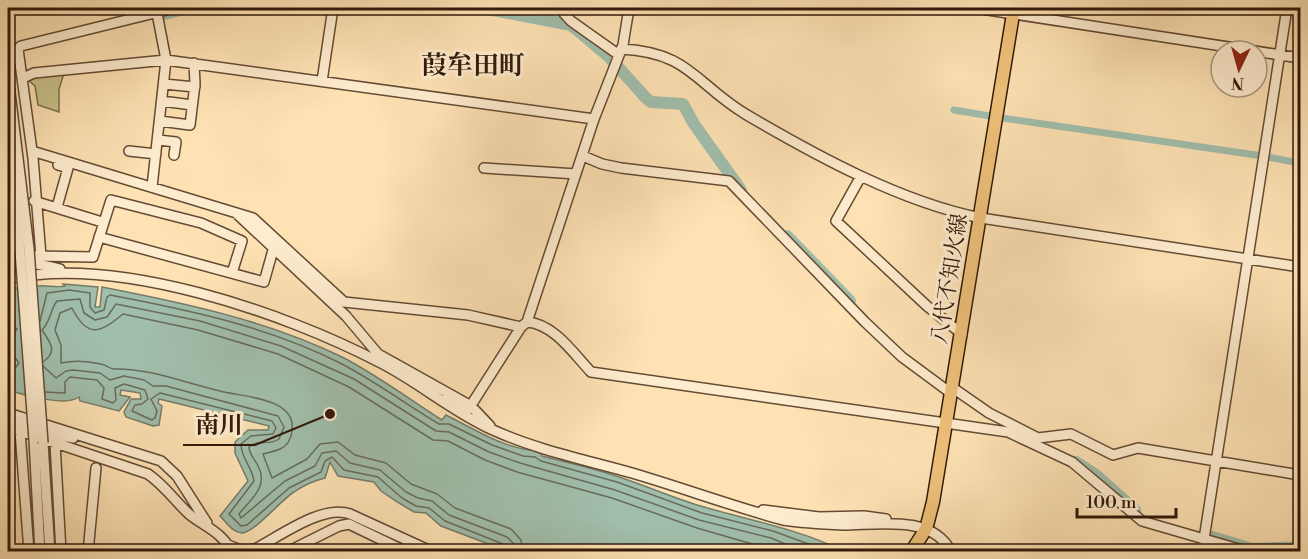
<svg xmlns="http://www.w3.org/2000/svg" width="1308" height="559" font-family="'Libre Bodoni','Noto Serif JP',serif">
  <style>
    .green { fill: #c8c188; stroke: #7c6d49; stroke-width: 1.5 }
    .water { fill: #a0beac; stroke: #747c6b; stroke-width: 1.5 }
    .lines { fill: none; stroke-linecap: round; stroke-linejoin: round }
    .shore { stroke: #686c5b; stroke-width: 1.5 }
    .canal { stroke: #a0beac; stroke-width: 7 }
    .river { stroke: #a0beac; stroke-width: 12 }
    .minor-casing { stroke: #644b34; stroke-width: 12 }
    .major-casing { stroke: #31190a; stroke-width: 15 }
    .minor { stroke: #feecce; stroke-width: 9 }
    .major { stroke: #efc17a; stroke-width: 12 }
    .minor-bridge-casing { stroke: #644b34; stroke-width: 12; stroke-linecap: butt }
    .minor-bridge { stroke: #feecce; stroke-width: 9 }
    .labels { text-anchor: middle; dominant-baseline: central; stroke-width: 6; stroke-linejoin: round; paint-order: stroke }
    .street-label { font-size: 22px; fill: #31190a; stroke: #feecce }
    .quarter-label { font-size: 26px; font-weight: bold; fill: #31190a; stroke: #feecce }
    .leader { fill: none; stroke: #31190a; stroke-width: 2 }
    .callout-dot { fill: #31190a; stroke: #feecce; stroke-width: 2 }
    .callout-label { font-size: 24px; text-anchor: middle; font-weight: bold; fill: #31190a; stroke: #feecce; stroke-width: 6; stroke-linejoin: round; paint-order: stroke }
  </style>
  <rect width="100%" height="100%" fill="#fee2b4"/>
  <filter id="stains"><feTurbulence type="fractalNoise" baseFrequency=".00333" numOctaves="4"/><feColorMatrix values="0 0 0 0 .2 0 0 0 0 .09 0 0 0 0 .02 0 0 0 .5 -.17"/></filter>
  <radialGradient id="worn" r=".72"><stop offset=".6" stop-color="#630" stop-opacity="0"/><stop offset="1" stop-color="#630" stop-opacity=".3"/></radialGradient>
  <!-- green -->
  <path class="green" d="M65,70L59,89V112L38,105L35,86L28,80Z"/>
  <!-- water -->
  <path class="water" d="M63,284L98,287L95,307H100L102,287C184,303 266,320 342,357C377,375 409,399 442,420L446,415C476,430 506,450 540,451L542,456C569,463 596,469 622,478C649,487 676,499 704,507C749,520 802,530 843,551H507L441,526L426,513L414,512L399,503L381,491L374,482L338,476L330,462L325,478C313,481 304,485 294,492C282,499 254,533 242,533C232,532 226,522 220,516L248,481L235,453V442L248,430H268L269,426L159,399L158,403L162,406L159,425L153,426L126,417L124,412L131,399H141L140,393L121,390L120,395L130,397L119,411L80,401L79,397C66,407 23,395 8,390V291L17,288L19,291C27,292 30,286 38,286C47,285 56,288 65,286Z"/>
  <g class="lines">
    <!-- shore -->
    <path class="shore" d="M8,320L17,329L10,339L8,348L19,363L8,377
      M40,321L47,293L69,290L90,293V307L95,313L104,310L107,297L110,295C189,310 270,327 342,364C376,382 406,404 439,424H449L492,445L523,456L535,457L541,461L617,482L702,513L773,531L830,552
      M43,362C59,351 49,341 42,330C51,321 50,310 57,301L80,299L84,313L95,320L107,317L116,304L200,321L281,346L354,379L436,431L449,432L489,452L520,463L615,490L699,520L771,538L804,552
      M43,366L56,378L66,371L73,370L100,373L110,380L124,376L144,380L153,386H166L278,416L284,427L279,439C269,446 258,439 249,447C249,455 256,460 259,468C268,487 250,500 239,514L241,518L285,481L315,466L322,453L336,451L350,463L380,470L406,492L418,498L432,501L449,515L507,537L513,543L514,552
      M45,392L65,393V382L70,377L97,380L104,388L102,399L113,403L116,400L115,388L124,384L145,390L148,399L142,404L135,405L132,411L152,420L155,418L157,411L151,399L160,393L272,421L276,428L273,434L251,436L241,444C241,458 252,467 254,481L229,514L241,526L247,525L289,488L321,472L325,461L332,457L344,470L378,477L402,498L416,506L429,508L445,521L503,544L506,552
      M523,552L521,540L511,529L455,508L437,494L411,484L386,463L355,455L338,442L320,444L307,459L272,478L263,454C268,452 274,452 280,449C287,446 291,439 292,431C297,397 241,397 220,391C185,383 149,368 114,369C110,369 106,365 101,364C88,361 74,360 61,363V345L55,330L60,313L72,308C88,340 101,332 123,314L198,330L278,354L349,387L433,440L448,441L485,460L517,472L612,498L697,528L780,552"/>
    <!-- canal -->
    <path class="canal" d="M954,110L990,116
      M1002,118L1256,155
      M1267,157L1300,163"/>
    <!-- river -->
    <path class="river" d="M482,8L571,25L609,57L646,98L651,102L683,104L694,124L741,190
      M164,14L188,8
      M787,236L850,301
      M1076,462L1096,475L1135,510
      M1212,537L1252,549L1300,547"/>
    <!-- minor casing -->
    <g class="minor-casing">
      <path id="minor" d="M559,8L571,21L619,55
        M975,8L1300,58
        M621,49C690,52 696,85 747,115C817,156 901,202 981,218L1300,267
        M8,76L29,249
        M23,78L34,73L166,60L594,119
        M322,81L333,8
        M164,84L195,87
        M162,101L192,105
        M160,121L190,125L195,84L194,63
        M8,140L20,251
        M158,140L176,142L174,155
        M32,151L253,218L344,302L468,315L521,327
        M129,151L156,154
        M583,156L602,164L621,168L729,181L865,322L902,357L952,394
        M484,168L576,174
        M860,178L836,221L927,306L962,334
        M152,187L166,60L156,8
        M34,201L102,222
        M57,207L68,168L58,165
        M236,213L346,316L378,354L471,406L490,426
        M99,237L264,282L273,250
        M41,256L33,158L18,49L21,46L175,8
        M8,263L34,256L93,257L111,200L201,223L242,241L232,273
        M8,269C25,261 42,264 60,269
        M8,279C118,255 283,312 381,363C420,383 453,412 493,430C537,450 586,460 632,473C683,488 732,506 783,520C803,523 823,524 844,525C877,525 933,514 951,552
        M527,322C554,324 573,353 591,372L1008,432L1072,462L1142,521L1249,552
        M953,388L989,413L1038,438L1071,434L1113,455L1138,448L1300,475
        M446,399L468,410L521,327L527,322L594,119L623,45L629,8
        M8,413L161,461L177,476L207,523
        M8,420L55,435L73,438
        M8,427L148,474C164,485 175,501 189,514C205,527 221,531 232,552
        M20,431L29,552
        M34,440L40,552
        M43,443L50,552
        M55,443L61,552
        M763,510L819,517L864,516L886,519
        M228,545L243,551L255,549C280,536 323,504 350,514L433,552
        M88,552L96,468
        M287,552L339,526L349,524L407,552
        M1202,552L1287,8"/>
    </g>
    <!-- major casing -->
    <g class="major-casing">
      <path id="major" d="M911,552L926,529L933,502L1014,8"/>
    </g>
    <!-- minor -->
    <use href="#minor" class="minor"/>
    <!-- major -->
    <use href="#major" class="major"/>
    <!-- minor-bridge casing -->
    <g class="minor-bridge-casing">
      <path id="minor-bridge" d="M29,249L43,443
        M20,251L34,440"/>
    </g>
    <!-- minor-bridge -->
    <use href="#minor-bridge" class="minor-bridge"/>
  </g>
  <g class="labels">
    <!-- street labels -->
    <g class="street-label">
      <text transform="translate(950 279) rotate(-81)">八代不知火線</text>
    </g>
    <!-- quarter labels -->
    <g class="quarter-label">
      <text x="473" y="66">葭牟田町</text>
    </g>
  </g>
  <!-- callouts -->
  <path class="leader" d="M330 414L255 445H183"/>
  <circle class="callout-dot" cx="330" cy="414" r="6"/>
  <g class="callout-label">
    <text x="219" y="433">南川</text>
  </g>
  <!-- margin -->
  <rect width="1308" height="559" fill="none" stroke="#fee2b4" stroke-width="30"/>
  <rect x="9" y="9" width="1290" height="541" fill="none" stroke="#31190a" stroke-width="3"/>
  <rect x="15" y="15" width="1278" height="529" fill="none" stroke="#31190a" stroke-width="1.5"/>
  <!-- north arrow -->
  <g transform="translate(1239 69) rotate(185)"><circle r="28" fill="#feecce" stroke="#ac9880" stroke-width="1.5"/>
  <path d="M0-4.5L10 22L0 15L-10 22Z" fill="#8f2418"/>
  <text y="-9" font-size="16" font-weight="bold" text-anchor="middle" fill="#31190a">N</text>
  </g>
  <!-- scale -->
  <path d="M1077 508v9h99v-9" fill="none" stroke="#31190a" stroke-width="3"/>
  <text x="1086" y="508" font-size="18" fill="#31190a" stroke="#feecce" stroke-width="4.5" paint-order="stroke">100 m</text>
  <rect width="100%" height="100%" filter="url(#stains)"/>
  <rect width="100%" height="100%" fill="url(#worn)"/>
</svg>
